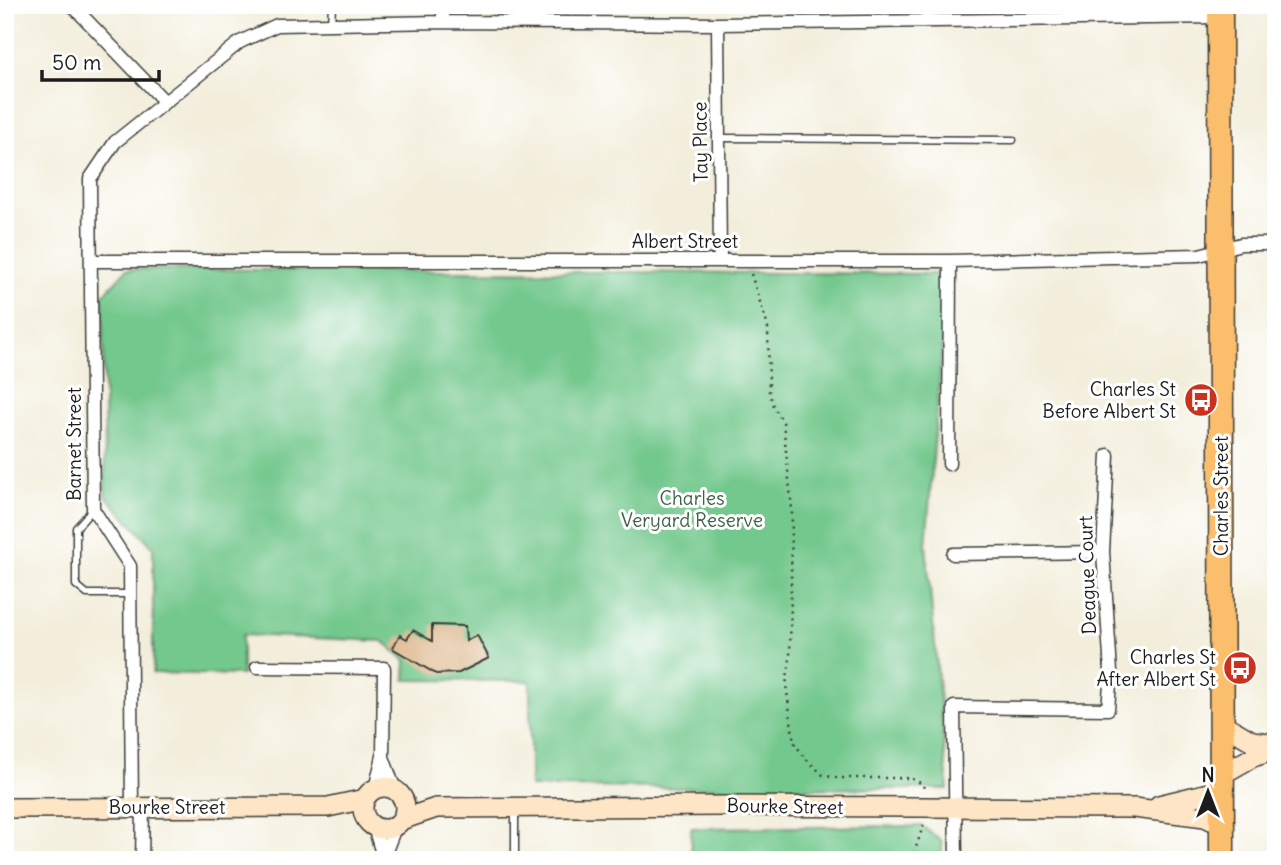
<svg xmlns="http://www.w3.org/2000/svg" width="1281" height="865" font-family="Delius,sans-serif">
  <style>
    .green { fill: #73c88d; stroke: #487254; stroke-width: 2 }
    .building { fill: #ddb78c }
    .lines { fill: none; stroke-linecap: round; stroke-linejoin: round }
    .lane-casing { stroke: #3c3c39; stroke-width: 9 }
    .street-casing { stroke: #3c3c39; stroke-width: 15 }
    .secondary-casing { stroke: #3c3c39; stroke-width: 22 }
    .highway-casing { stroke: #3c3c39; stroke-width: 27 }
    .path { stroke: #3c3c39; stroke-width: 2.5; stroke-dasharray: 2 5; stroke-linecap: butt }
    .lane { stroke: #fff; stroke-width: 6 }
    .street { stroke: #fff; stroke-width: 12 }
    .secondary { stroke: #fde5c5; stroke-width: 19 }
    .highway { stroke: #fabe6d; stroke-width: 24 }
    .labels { text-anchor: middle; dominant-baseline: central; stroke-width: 6; stroke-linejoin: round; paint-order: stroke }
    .street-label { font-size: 19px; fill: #1c1c1c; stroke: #fff }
    .poi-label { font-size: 19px; fill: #1c1c1c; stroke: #fff; text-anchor: end }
    .park-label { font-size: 19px; fill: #3f6149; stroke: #fff }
  </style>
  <rect width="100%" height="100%" fill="#fff"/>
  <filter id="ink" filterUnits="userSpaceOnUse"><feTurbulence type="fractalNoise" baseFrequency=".0143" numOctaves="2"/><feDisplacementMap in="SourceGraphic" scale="14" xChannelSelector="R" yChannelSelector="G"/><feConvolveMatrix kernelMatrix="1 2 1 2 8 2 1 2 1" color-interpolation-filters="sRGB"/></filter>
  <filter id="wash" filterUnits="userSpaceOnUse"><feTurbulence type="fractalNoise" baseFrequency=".00686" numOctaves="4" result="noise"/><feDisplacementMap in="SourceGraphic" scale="28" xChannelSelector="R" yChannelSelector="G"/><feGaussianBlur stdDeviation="1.57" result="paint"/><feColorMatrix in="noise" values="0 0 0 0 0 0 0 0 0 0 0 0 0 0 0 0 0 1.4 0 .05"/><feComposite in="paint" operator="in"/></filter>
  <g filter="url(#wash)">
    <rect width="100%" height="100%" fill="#f3eedb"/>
    <!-- green -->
    <path class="green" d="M127,269L948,274L926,545L948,789L530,787V681L405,680L406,661L383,641L242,635V675L153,673V547L105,495L103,295Z
      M922,826L942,842V860H691V828Z"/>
    <g id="blocks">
      <!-- building -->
      <path class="building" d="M432,625L465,626L466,641L477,635L489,658L459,673L436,674L392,648L400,635L407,639L413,630L432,641Z"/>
    </g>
  </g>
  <g filter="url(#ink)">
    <use href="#blocks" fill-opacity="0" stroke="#3c3c39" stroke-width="2"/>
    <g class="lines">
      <!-- lane casing -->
      <g class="lane-casing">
        <path id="lane" d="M331,24L332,5
          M719,138L1013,140
          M93,509L76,528V585L87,594H131
          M515,860V809"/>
      </g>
      <!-- street casing -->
      <g class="street-casing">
        <path id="street" d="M72,5L165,102
          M443,22V5
          M718,24L720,260
          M93,261H950L1199,255L1241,244H1276
          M949,464L950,261
          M953,554L1103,552
          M257,667L384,668L383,756L375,789
          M383,757L395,790
          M132,808L130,566L93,509L90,179L115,142L240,42L277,25L443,22L718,24L1220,17
          M374,827L384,860
          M384,856L396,825
          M142,860L143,807
          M956,860L954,707L1108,709L1111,672L1103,552L1108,455"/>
      </g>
      <!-- secondary casing -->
      <g class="secondary-casing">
        <path id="secondary" d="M1221,723L1252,741L1276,744
          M1221,775L1253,757L1276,750
          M363 808a21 21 0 1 1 42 0a21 21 0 1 1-42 0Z
          M1159,805L1221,790
          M5,808L328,807L365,799
          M401,820L436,808L724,806L1134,808L1205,817L1222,825"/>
      </g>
      <!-- highway casing -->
      <g class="highway-casing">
        <path id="highway" d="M1220,5L1222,860"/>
      </g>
      <!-- path -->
      <path class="path" d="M751,274L768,327L769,391L773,406L783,422L792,509L790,659L786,685L794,742L804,757L823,775L836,778H910L923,784L924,789
        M912,860L924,823"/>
      <!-- lane -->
      <use href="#lane" class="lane"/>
      <!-- street -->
      <use href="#street" class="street"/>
      <!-- secondary -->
      <use href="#secondary" class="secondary"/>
      <!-- highway -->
      <use href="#highway" class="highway"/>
    </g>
  </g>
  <!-- icons -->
  <defs>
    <g id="bus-disc" transform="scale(1.75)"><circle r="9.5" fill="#c8321e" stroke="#fff"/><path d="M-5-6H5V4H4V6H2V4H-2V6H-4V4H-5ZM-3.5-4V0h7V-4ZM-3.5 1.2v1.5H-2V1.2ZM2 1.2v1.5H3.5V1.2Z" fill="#fff"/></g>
  </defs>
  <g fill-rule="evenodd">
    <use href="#bus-disc" x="1201" y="400"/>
    <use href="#bus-disc" x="1240" y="668"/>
  </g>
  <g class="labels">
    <!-- street labels -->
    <g class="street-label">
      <text transform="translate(700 142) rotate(-91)">Tay Place</text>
      <text x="685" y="241">Albert Street</text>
      <text transform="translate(74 444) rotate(-90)">Barnet Street</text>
      <text transform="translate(1221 496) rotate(-90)">Charles Street</text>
      <text transform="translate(1087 575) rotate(-92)">Deague Court</text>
      <text transform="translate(785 806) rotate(1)">Bourke Street</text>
      <text x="167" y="807">Bourke Street</text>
    </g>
    <!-- poi labels -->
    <g class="poi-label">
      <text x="1176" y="389">Charles St<tspan x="1176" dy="22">Before Albert St</tspan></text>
      <text x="1216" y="657">Charles St<tspan x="1216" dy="22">After Albert St</tspan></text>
    </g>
    <!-- park labels -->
    <g class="park-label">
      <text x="692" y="498">Charles<tspan x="692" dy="22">Veryard Reserve</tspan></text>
    </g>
  </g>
  <!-- margin -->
  <rect width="1281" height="865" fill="none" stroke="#fff" stroke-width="28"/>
  <!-- north arrow -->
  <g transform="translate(1208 792)" stroke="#ffffff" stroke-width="5" paint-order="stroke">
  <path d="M0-5L12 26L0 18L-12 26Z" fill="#1c1c1c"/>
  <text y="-10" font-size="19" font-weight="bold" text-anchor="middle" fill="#1c1c1c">N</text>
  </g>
  <!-- scale -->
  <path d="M42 70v10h117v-10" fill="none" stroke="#1c1c1c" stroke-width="3.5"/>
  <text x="52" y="70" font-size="21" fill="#1c1c1c" stroke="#ffffff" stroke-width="5" paint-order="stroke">50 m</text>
</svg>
